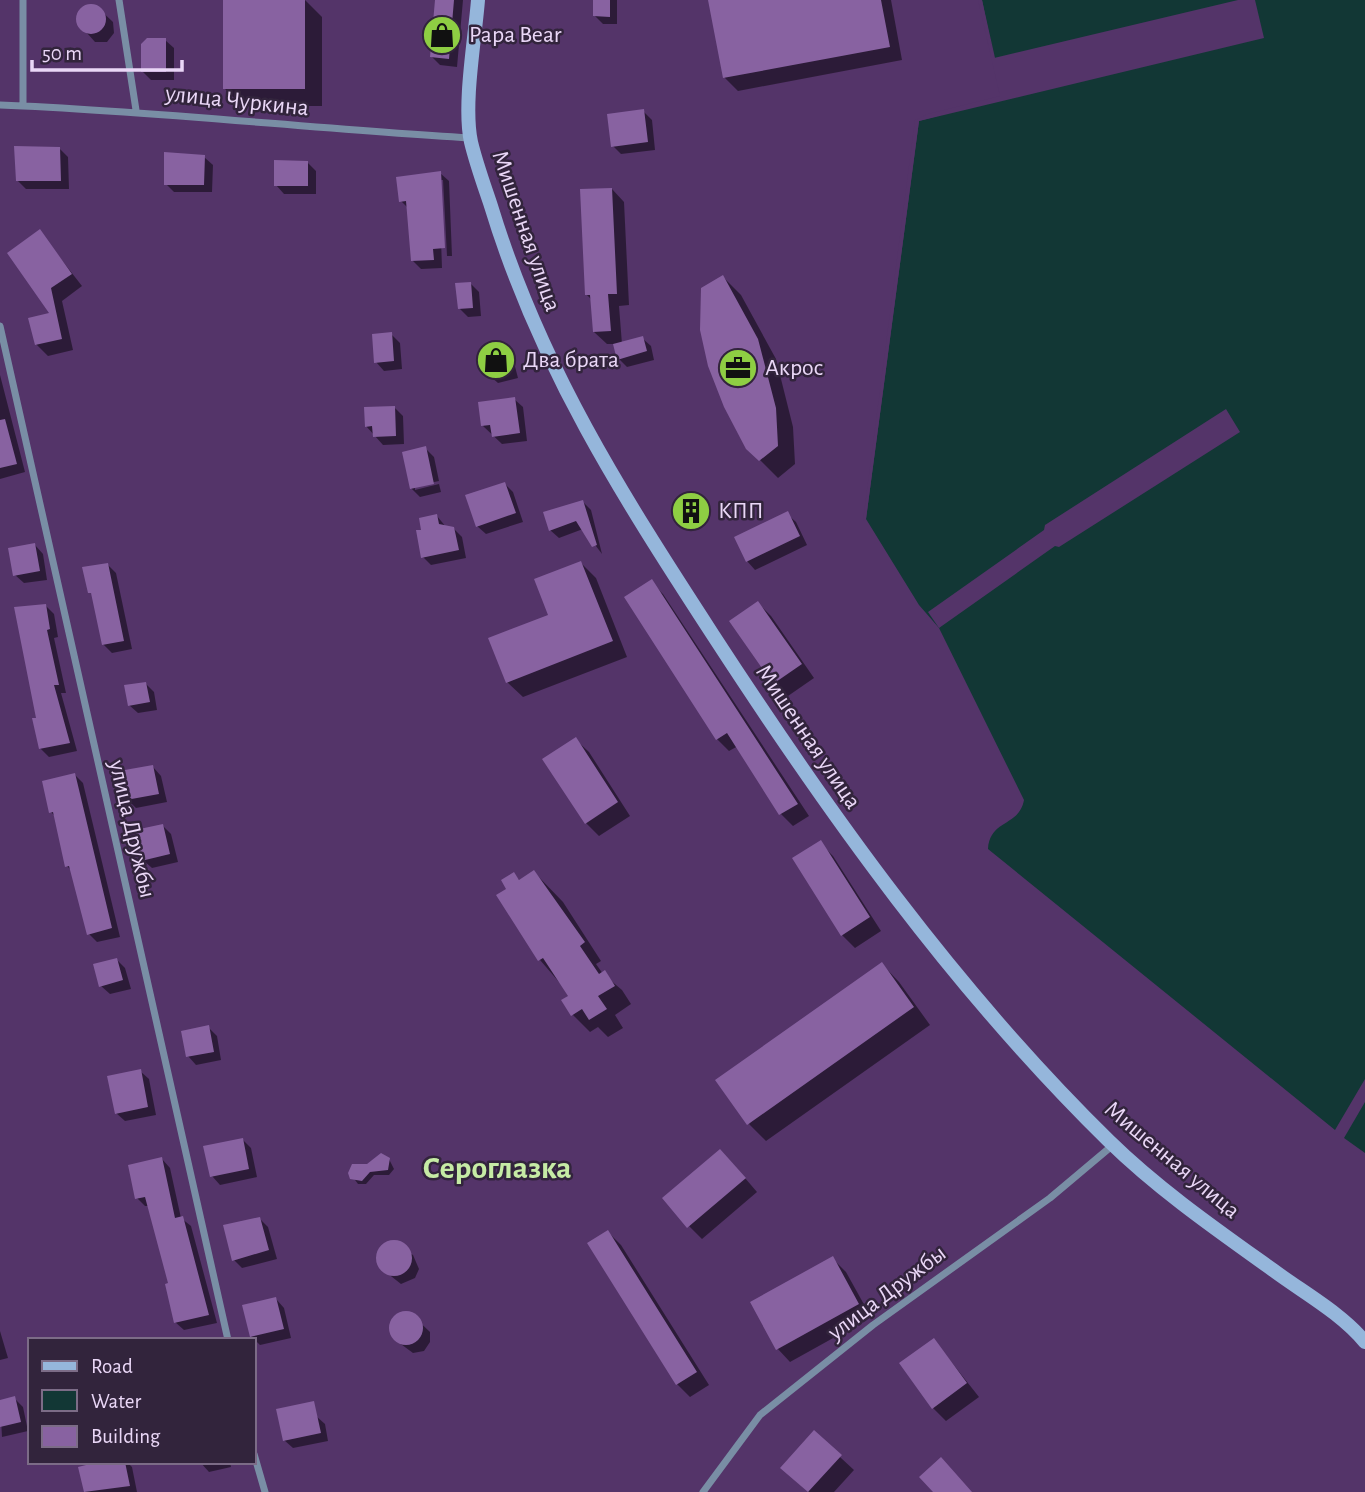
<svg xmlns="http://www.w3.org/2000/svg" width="1365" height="1492" font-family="'Alegreya Sans',sans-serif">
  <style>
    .water { fill: #123735 }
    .pier { fill: #543469 }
    .shadow { fill: #0007 }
    .building { fill: #8862a1 }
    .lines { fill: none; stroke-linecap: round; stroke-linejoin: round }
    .minor { stroke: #798ea5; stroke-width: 7 }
    .secondary { stroke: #95b6db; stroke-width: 14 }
    .labels { text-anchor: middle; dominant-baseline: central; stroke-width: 5; stroke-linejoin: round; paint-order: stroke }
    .poi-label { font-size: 24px; fill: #ead7f7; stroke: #32243c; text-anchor: start }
    .street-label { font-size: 24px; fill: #ead7f7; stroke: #32243c }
    .district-label { font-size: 32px; font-weight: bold; fill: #c6eba5; stroke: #32243c }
  </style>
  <rect width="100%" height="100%" fill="#543469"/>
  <!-- water -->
  <path class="water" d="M982,0H1365V1079L1335,1130L988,849C990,819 1019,827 1024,800L939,628L919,605L866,519L919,121L1004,98Z
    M1365,1102V1153L1344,1138Z"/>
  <!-- pier -->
  <path class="pier" d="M978,0H982L994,58L1238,0H1255L1264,38L919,121L866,519L863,521L915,120L928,114L1000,96Z
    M1226,409L1240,432L1059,547L1055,546L939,628L928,612L1044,530L1045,525Z"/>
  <!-- shadow -->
  <path class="shadow" d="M225,0H305L322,17V106H242L224,88Z
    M437,0H463L457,67L440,65L432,57Z
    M595,0H617V24H603L595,16Z
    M710,0H891L902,60L738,91L725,78Z
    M95,5L113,22L114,33L107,42H95L78,23V14L86,6Z
    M165,40L174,48V80H151L143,72Z
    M643,111L652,120L655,150L621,154L613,146Z
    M59,148L68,157L69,189H26L17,180Z
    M204,157L213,165L212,192H174L166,184Z
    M307,162L316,171V194H284L276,185Z
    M440,173L449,181L452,256H447L443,180H439L442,268L421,269L413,261L409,209L401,201Z
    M612,189L624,202L629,305L619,306L622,344L642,338L651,346L654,360L627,367L619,359L614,344H607L594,332L592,300L586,294Z
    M40,232L82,286L62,301L73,350L48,356L36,344L52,314Z
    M723,277L741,295L776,359L793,427L795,464L778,478L748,448Z
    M471,284L479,292L481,316L468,317L460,309Z
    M391,334L400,343L402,369L384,371L376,362Z
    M503,346L512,355L518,378L498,383L489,375Z
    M0,375L25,472L0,479Z
    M514,399L523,407L527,441L502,444L483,426Z
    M394,407L403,416L404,444L383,445L366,426Z
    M425,448L434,457L439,481L415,486V490L439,484L441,492L420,497L411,488Z
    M505,484L513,492L523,522L486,534L477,526Z
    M583,502L591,510L602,554L583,529L559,538L550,530Z
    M787,514L796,522L807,545L755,570L747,561Z
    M437,516L446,527L454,529L462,537L466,558L431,565L423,557V531Z
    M35,545L43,554L47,580L24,583L15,575Z
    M581,563L596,578L627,657L523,697L507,682Z
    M107,564L116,573L132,649L112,653L103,644L94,596L90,592Z
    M651,582L663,594L809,816L793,826L781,814L738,746L729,751L717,739Z
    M758,603L771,616L814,678L788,696L775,683L731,622Z
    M46,606L54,614L58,637L54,638L66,693H61L77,751L49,757L40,748Z
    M146,684L154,692L157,710L138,713L129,705Z
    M575,739L589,752L630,816L599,836L586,823Z
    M153,767L161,776L167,802L136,808L127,799Z
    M75,775L83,783L120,937L97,942L89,934L73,872L67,866L56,817L51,812Z
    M163,826L171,834L178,862L152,868L143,860Z
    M820,843L833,856L881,931L855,948L842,935Z
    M534,872L563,902L601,961L596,964L603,974L622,990L631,1004L615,1015L623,1028L608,1037L598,1027L590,1032L573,1015L571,996L540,960L499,896L509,889L514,874L520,881Z
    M117,960L125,968L131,989L110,994L101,986Z
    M882,964L899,982L930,1025L766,1141L749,1124Z
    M208,1027L217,1036L221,1060L196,1065L188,1056Z
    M140,1071L149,1079L156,1115L125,1121L116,1113Z
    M242,1139L251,1148L257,1177L220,1185L212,1176Z
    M162,1159L170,1168L181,1218L191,1226L217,1323L184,1330L175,1322L171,1285L149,1206H145L137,1198Z
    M389,1159L394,1169L389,1175H374L366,1184H358L350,1173Z
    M733,1164L757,1192L702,1239L689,1226Z
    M259,1218L268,1227L277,1259L242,1268L234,1260Z
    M608,1232L621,1245L709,1385L690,1397L677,1384Z
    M395,1243L413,1255L419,1269L415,1278L401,1284L382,1269L378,1259L381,1249Z
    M833,1259L846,1272L871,1317L790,1362L777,1348Z
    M276,1299L284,1308L291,1338L260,1345L251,1336Z
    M410,1313L430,1332V1342L424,1351L413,1353L394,1339L391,1323L396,1315Z
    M0,1331L8,1358L0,1360Z
    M934,1340L979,1397L946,1421L933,1408Z
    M14,1398L23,1407L28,1431L2,1437L0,1401Z
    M316,1416L325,1424L328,1441L293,1448L284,1440Z
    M814,1433L854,1470L834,1492H809L796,1481Z
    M107,1462H127L132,1467L137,1492H85L80,1468Z
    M200,1462H230L231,1467L209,1472Z"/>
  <!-- building -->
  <path class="building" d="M223,0H305V89H223Z
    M435,0H454L449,59L430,57Z
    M593,0H610V17L593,16Z
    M708,0H881L890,47L723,78Z
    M76 19a15 15 0 1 1 30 0a15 15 0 1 1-30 0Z
    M147,38H166V72H141V44Z
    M644,109L648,142L611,147L607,114Z
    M14,146L60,147L61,181H16Z
    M164,152L205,155L204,185H164Z
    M274,160L308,161V186H274Z
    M441,171L445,248L433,249L434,260L411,261L406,201L399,202L396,177Z
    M612,188L617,294H608L611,331L593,332L590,295H585L580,189Z
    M40,229L72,274L51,288L62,339L35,345L28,318L49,313L7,253Z
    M723,275L758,339L776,408L778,446L759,461L746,449L724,407L708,366L700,330L701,288Z
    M471,282L473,308L458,309L455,283Z
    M392,332L394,361L374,363L372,334Z
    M643,336L647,351L617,360L613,344Z
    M504,344L511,369L488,376L481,350Z
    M515,397L520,433L492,437L490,425L481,426L478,402Z
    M395,406L396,436L373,437L372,426L365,427L364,407Z
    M5,419L17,464L0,468V420Z
    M426,446L434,484L410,489L402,452Z
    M505,482L516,513L476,527L465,495Z
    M583,500L597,545L592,547L576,521L549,531L543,512Z
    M788,511L800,536L746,562L734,537Z
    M437,514L439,524L454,527L459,550L421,558L416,530H421L419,518Z
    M35,543L40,571L13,576L8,548Z
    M581,561L613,641L506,683L488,638L548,615L534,579Z
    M108,563L124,641L102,645L91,593H88L82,567Z
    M652,579L798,804L779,815L727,733L716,740L624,597Z
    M758,601L802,664L773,684L729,621Z
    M46,604L50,629L47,630L59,685H54L70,743L39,749L32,718H36L14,607Z
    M146,682L150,702L128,706L124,685Z
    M576,737L618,802L585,824L542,759Z
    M153,765L159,794L126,800L119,771Z
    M75,773L112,928L87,935L69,866L65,867L53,812L49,813L42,781Z
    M163,824L170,854L141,861L135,830Z
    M821,840L870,917L841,936L792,858Z
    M534,870L585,942L580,946L599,974L605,970L615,986L598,996L607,1009L589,1020L582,1009L571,1016L561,1000L568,996L543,958L538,961L496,895L506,889L501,880L514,872L519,880Z
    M117,958L123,980L99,987L93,964Z
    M882,962L914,1007L747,1125L715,1080Z
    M209,1025L214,1052L186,1057L181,1031Z
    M141,1069L148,1107L115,1114L107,1076Z
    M243,1138L249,1169L210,1177L203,1146Z
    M720,1149L746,1178L687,1228L662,1198Z
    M381,1153L390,1158L388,1170L370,1172L362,1181L350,1179L348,1173L352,1164H367Z
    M162,1157L175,1218L183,1216L209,1315L174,1323L165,1284L168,1283L145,1197L135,1199L128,1165Z
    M260,1217L269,1250L232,1261L223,1225Z
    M608,1230L697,1372L676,1385L587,1243Z
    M376 1258a18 18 0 1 1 36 0a18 18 0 1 1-36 0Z
    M833,1256L859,1304L776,1350L750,1302Z
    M276,1297L284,1329L250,1337L242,1305Z
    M389 1328a17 17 0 1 1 34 0a17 17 0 1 1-34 0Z
    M934,1338L967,1383L932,1409L899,1363Z
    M15,1396L21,1422L0,1427V1400Z
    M314,1401L321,1433L283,1441L276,1409Z
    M814,1430L842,1455L808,1492L780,1468Z
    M941,1457L972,1492H933L919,1477Z
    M98,1462H125L130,1486L84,1492L78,1467Z"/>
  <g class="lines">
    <!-- minor -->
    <path class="minor" d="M119,0L136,110
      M0,105C157,111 313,129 470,138
      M23,105V0
      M0,326L228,1340
      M254,1454L265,1492
      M703,1492L760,1415L873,1325L1050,1198L1113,1145"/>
    <!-- secondary -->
    <path class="secondary" d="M478,0C475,39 463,105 471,142C476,163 484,185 491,206C540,367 622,495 713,635C830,815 955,990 1109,1141C1158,1189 1217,1230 1273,1270C1304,1293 1341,1313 1365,1342"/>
  </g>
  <!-- icons -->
  <defs>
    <g id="shop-disc" transform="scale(2.0125)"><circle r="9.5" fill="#8ece43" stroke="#32243c"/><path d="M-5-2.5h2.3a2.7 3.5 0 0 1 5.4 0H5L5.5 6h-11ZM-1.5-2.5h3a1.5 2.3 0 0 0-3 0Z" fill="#111"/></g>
    <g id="office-disc" transform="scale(2.0125)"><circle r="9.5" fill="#8ece43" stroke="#32243c"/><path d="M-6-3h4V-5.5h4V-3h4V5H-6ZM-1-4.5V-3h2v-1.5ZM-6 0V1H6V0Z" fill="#111"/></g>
    <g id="building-disc" transform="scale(2.0125)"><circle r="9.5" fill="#8ece43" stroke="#32243c"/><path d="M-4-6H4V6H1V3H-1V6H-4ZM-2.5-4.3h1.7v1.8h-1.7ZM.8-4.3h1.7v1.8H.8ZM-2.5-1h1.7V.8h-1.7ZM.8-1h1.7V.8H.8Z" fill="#111"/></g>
  </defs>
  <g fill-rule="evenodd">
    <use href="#shop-disc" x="442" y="35"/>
    <use href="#shop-disc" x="496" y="360"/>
    <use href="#office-disc" x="738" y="368"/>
    <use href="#building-disc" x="691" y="511"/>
  </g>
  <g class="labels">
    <!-- poi labels -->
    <g class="poi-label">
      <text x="469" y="35">Papa Bear</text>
      <text x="523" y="360">Два брата</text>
      <text x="765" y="368">Акрос</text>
      <text x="718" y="511">КПП</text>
    </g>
    <!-- street labels -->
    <g class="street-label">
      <text transform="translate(237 101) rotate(6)">улица Чуркина</text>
      <text transform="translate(526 231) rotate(71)">Мишенная улица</text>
      <text transform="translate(808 737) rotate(56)">Мишенная улица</text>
      <text transform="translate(132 829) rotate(77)">улица Дружбы</text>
      <text transform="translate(1172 1160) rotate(40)">Мишенная улица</text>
      <text transform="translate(887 1293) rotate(-37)">улица Дружбы</text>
    </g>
    <!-- district labels -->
    <g class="district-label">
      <text x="497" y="1168">Сероглазка</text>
    </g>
  </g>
  <!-- legend -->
  <rect x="28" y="1338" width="228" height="126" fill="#32243c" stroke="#7c6c87" stroke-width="2"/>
  <rect x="42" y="1361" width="35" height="10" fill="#95b6db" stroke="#7c6c87" stroke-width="2"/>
  <text x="91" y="1373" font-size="21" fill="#ead7f7">Road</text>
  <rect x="42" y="1390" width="35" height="21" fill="#123735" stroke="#7c6c87" stroke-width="2"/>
  <text x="91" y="1408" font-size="21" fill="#ead7f7">Water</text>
  <rect x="42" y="1426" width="35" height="21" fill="#8862a1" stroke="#7c6c87" stroke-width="2"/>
  <text x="91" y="1443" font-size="21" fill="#ead7f7">Building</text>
  <!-- scale -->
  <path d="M32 60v10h150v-10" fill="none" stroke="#ead7f7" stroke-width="3.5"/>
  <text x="42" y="60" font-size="21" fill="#ead7f7" stroke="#32243c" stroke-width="5" paint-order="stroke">50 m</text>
</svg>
